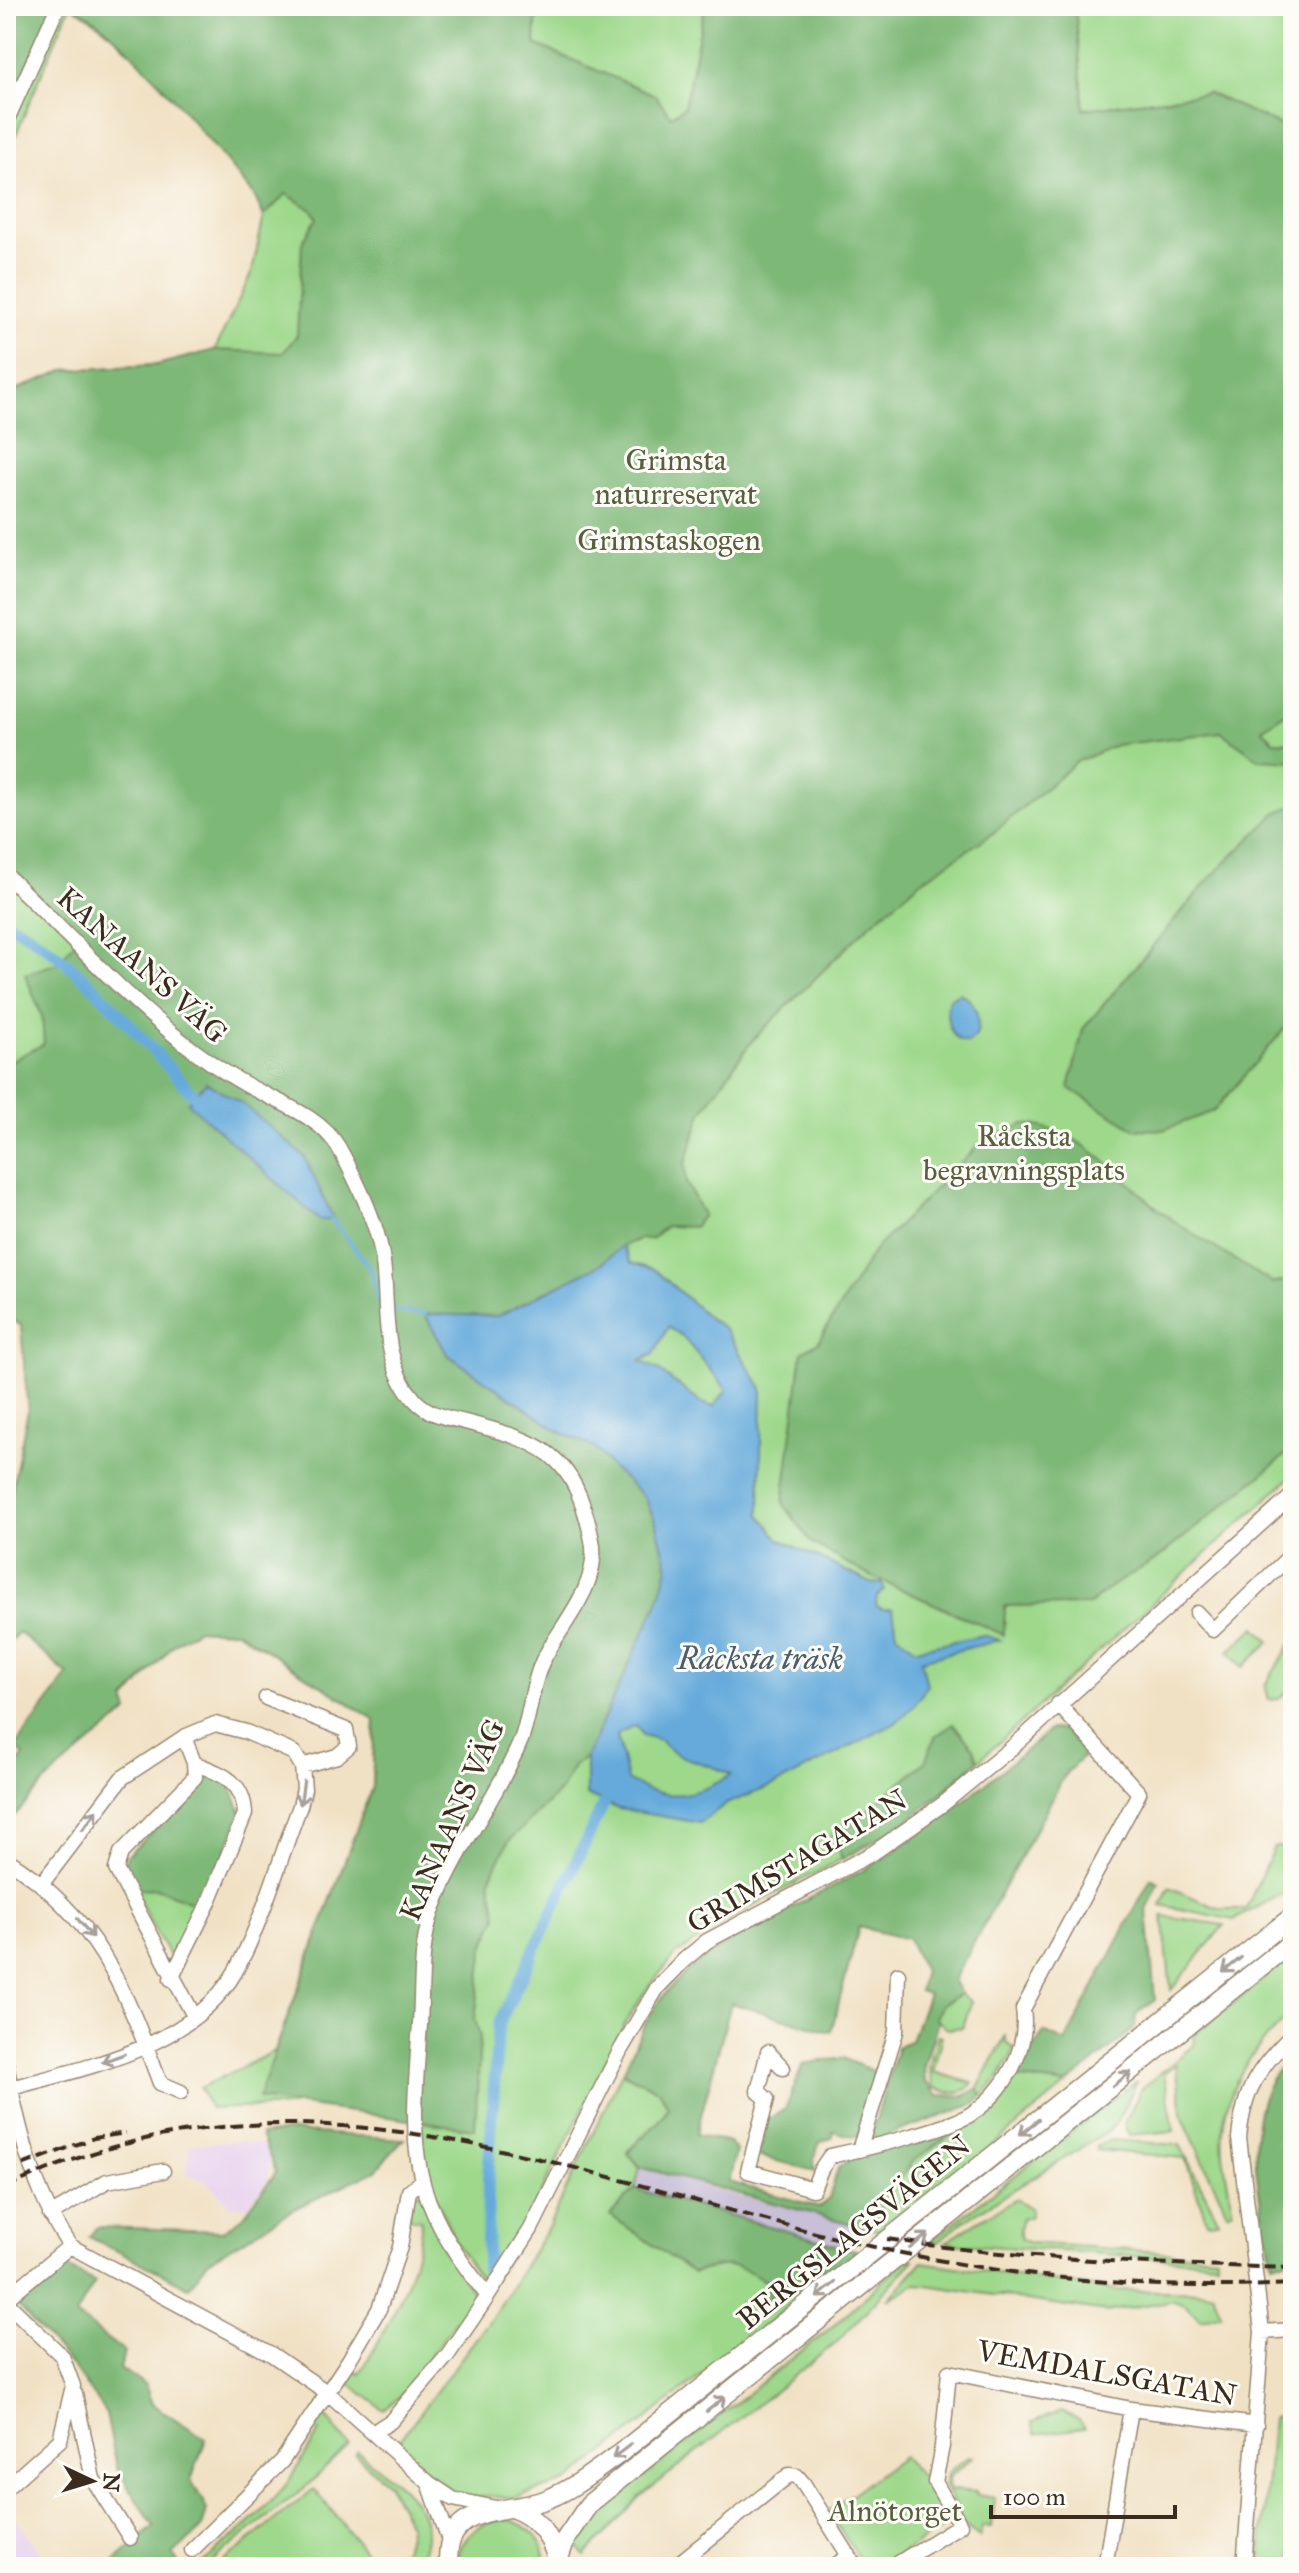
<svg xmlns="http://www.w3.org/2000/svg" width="1299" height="2573" font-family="'IM FELL Great Primer',serif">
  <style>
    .built { fill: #e8d2ee }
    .industrial { fill: #c9bfd7 }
    .green { fill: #9ed88b; stroke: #6c8154; stroke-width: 2 }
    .forest { fill: #7eb877; stroke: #5c714a; stroke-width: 2 }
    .water { fill: #65aadb; stroke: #506a7c; stroke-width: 2; fill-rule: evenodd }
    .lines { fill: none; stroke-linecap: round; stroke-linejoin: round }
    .stream { stroke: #65aadb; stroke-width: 4 }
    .canal { stroke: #65aadb; stroke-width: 12 }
    .street-casing { stroke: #968671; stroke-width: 17 }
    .secondary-casing { stroke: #968671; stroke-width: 21 }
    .street { stroke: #fff; stroke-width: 14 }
    .secondary { stroke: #fff; stroke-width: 18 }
    .rail { stroke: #3b2a1e; stroke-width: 4; stroke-dasharray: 12 6; stroke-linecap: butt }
    .oneway { stroke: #a79f9a }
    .labels { text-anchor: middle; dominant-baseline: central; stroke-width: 6; stroke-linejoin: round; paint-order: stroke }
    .park-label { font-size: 30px; fill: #595e3f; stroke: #fdfcf7 }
    .street-label { font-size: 30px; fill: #3b2a1e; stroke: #fdfcf7 }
    .water-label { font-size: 32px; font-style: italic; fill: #4c5d6a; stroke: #fdfcf7 }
  </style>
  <rect width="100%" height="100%" fill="#fdfcf7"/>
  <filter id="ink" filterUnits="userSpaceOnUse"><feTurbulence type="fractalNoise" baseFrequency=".0125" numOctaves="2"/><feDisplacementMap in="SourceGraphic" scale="16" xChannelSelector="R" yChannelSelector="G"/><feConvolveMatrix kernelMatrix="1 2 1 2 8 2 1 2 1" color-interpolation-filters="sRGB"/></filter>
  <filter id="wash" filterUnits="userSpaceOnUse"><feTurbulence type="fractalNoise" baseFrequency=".006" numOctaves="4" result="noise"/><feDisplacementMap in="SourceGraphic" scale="32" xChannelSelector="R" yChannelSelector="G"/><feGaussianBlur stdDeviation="1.8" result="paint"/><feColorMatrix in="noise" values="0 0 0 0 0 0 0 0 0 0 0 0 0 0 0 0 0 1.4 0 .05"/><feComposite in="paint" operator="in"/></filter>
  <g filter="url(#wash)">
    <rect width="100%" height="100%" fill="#f1e1c4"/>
    <!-- built -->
    <path class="built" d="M241,2141L270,2146L269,2170L266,2182L248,2206H231L207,2181L187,2173L189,2145Z
      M6,2505L51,2567H6Z"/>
    <!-- industrial -->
    <path class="industrial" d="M640,2167L717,2190L867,2228L847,2248L635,2189Z"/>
    <!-- green -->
    <path class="green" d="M6,6H1293V1475L941,1795L863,1848L744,1910L677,1954L650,1984L623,2027L520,2236L494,2279L487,2281C457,2265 424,2169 417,2135C414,2123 417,2109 418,2097L364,2092L290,2106L210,2109L200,2088L275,2051L372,1787L375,1720L236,1631L197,1629L173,1645L125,1701L6,1519L28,1411L21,1325L6,1317V394L65,370L157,365L215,350L252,272L264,216L254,195C204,137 138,40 70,6L6,158Z
      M1256,1627L1270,1642L1243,1667L1229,1651Z
      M1293,1641V1685L1279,1699L1269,1700L1265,1685Z
      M1274,1847H1293V1888L1234,1920L1161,1905L1169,1887L1220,1909H1246Z
      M157,1888L198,1905L174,1965L133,1889Z
      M1163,1916L1224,1925L1171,1990Z
      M1293,1955V2014C1250,2047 1218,2097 1223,2153C1225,2172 1230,2191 1232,2209L1227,2212L1183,2118L1176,2064L1164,2073L1174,2131L1129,2135L1124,2125L1141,2089L1195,2044L1194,2035Z
      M961,1994L971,2002L963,2027L948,2029L934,2018L942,2004Z
      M938,2035L942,2036L933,2072L973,2083C962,2097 948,2093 933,2087L929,2067Z
      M1006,2035V2043L1015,2049L999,2078L983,2096L978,2088Z
      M622,2072L660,2091L668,2107C659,2128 641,2134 628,2152L640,2167L635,2189L611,2215L693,2273C728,2262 737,2261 768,2283V2297L803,2295L567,2482L516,2497H460L399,2449L401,2438L496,2312L550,2224Z
      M1015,2078L1066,2085L887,2233L867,2228L912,2162L993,2106Z
      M1137,2081L1117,2122L1108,2131L963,2221L938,2242L930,2241Z
      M1109,2140L1180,2145L1219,2221L1207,2222L1185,2158L1097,2150L1096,2147Z
      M418,2192L422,2193L445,2252L472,2291L473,2298L400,2397L384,2410L344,2379L351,2369L360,2374C388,2326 416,2277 422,2220L409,2218L412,2196Z
      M1016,2199L1031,2208V2216L1022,2218L1019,2230L1021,2239L1029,2243L1217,2256V2262L946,2243C967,2225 992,2214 1016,2199Z
      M907,2259L914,2260L837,2342L641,2496L585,2556L575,2542L585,2523L833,2326Z
      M922,2262L1114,2290L1213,2292L1221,2314L1201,2320L1185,2304L1174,2300L1106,2312L927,2285L916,2284L888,2300Z
      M1283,2401L1293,2408V2567H1260L1272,2418L1280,2417Z
      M1062,2411L1079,2420L1085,2428L1036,2434L1032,2422Z
      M322,2412L349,2445L309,2484L205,2567H198L260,2514L287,2484L320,2431L311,2425Z
      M357,2451C395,2483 450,2512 415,2567L386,2565L404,2550L410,2525L387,2483L355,2454Z
      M969,2456L973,2457L948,2478L949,2490L976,2492V2495L995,2498L991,2527L982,2526L980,2537L964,2526L944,2485L947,2473Z
      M903,2457L933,2489L952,2522L879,2567H865L828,2511Z
      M314,2489L377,2567H217Z
      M507,2519C530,2526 548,2541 545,2567H458C456,2537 480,2521 507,2519Z"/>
    <!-- forest -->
    <path class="forest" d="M6,6H537L535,44L655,95L671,116L684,107L705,6H1075L1084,109L1208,93L1293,131V708L1262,729L1274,741L1293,742V761L1259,759L1221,732L1116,745L1076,762L993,833L920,882L865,929L751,1042L702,1112L685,1165L686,1182L703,1215L694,1227L666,1226L651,1239H639L623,1246L598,1266L498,1316L425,1315L447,1354L559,1431L595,1448L611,1467L644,1496L657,1525L668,1568L658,1603L586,1757L573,1766L562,1789L508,1842L490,1879L497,1917L484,1947L475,2019L480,2037L475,2129L258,2099L372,1787L375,1720L237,1631L197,1629L173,1645L125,1700L129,1711L49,1778L6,1825V1781L24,1755L15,1747L68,1675L19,1632L6,1645V1519L28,1411L21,1325L6,1317V1063L44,1044L42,1016L25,974L58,963L79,936L6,864V394L65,370L157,365L215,350L283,353L297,335L302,243L317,218L312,210L286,194L264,216L254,195C218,153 119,23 73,8C67,6 61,7 54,8L6,115Z
      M1293,805V1019L1214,1111L1163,1130L1135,1129L1069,1088L1083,1029L1210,878L1276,813Z
      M1024,1124C1086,1130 1116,1175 1162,1212C1196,1238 1236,1260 1272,1283L1293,1280V1449L1157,1559L1110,1587L1089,1605L1005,1606L1004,1635L864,1573L811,1542L783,1503L802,1352L818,1342L875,1249L981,1143Z
      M953,1724L974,1748L978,1761L908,1821L842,1859L832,1835L854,1822L925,1762L935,1737Z
      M1051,1729L1064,1730L1087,1753L1066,1773L953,1981L961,1994L942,2004L935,2018L938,2021L924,2066L925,2081L938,2095L964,2096L978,2088L983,2096L975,2104L877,2139L872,2134L897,2048L911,2040L928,1994L919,1991L924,1971L908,1939L859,1927L831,2032L731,2003L696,2134L729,2143L736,2150L729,2182L819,2207L829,2199L838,2168L853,2158L969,2122L912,2162L867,2228L640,2167L628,2153C641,2134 659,2128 668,2107L660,2091L623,2072C632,2053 640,2031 652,2012C693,1943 810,1904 877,1862C940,1823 995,1776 1051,1729Z
      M206,1772L229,1781L242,1814L204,1902L198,1905L157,1888L133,1889L123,1867L127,1856L195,1789Z
      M1151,1878L1159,1882L1147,1910L1155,2000L1136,2014L1135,2028L1066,2085L1015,2078L1044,2032L1065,2042Z
      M1293,2055V2260L1272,2262C1261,2198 1232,2102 1293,2055Z
      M843,2058L877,2073L858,2137L833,2131L832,2138L820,2142L813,2159L815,2171L758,2156L768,2119L785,2110L803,2064Z
      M287,2131L404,2139L376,2170L294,2209L207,2262L189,2287L89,2237L97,2227L222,2231L242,2218L276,2172L261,2135Z
      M635,2189L862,2252L803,2295L768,2298V2283C737,2261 728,2262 693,2273L610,2215Z
      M61,2265L95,2282L76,2315L124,2352L120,2368L145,2385L152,2404L206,2439L191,2480L207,2509L202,2528L173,2555L182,2567H108L154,2526L117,2468L106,2414L73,2367L17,2305Z"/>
    <!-- water -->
    <path class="water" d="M959,993C976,1000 981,1019 976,1036L968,1043C949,1041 944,1015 949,999Z
      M206,1082L243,1104L304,1156L334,1220H319L188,1103Z
      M623,1246L631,1263L655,1270L710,1319L724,1328L762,1388L760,1514L779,1539L871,1583L883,1584L884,1590L877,1597L876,1605L882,1609H893L897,1634L916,1649L983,1635L1000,1640L921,1660L927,1685C918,1702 909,1713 894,1724L777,1784L726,1804L700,1823L619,1809L586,1795V1757L658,1603L668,1568L657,1525L644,1496L611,1467L595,1448L559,1431L447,1354L425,1314L498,1316L598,1266ZM668,1327L682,1336L727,1390L713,1407L700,1402L656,1368L640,1361L654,1354ZM636,1725L642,1735L661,1740C673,1761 711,1762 731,1775C693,1798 666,1802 627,1780L617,1735Z"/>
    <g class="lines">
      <!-- stream -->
      <path class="stream" d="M332,1219L371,1269L379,1304
        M388,1310L425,1314"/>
      <!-- canal -->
      <path class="canal" d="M6,922C82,961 136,1034 194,1095
        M487,2269L488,2180L498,2026L604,1803"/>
    </g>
  </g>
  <g filter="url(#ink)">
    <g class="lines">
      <!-- street casing -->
      <g class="street-casing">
        <path id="street" d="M6,122L58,6
          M6,875C79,944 158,1036 245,1084C276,1102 320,1115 339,1148C356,1179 376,1219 382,1255C390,1303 378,1359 414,1399C426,1413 443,1417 461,1421C543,1442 574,1452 592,1540C601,1585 562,1623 543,1660C530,1687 531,1718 519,1745C493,1804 450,1857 430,1918C420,1951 422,1990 420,2024C411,2148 405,2195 488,2296
          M1197,1613L1213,1630L1293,1553
          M266,1698L346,1730L349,1746L337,1756L302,1766
          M184,1737L194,1763L195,1777L121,1853L116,1869L194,2016
          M6,1859C97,1916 124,1987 160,2083L181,2092
          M171,1979L208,1904L245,1814C244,1780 221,1774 194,1763
          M6,2063C17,2124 34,2195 70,2246L271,2354L328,2393L429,2483L453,2499L496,2508
          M783,2068L768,2052L758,2091L767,2099L748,2171L813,2189L821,2169L830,2156C860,2150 949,2129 971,2114C1005,2091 1029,2050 1023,2009L1139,1793L1058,1704
          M11,2088C88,2067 192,2047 235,1972C263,1921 279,1860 300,1806L304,1789L302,1766L294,1753L246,1732L215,1724L184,1737L122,1778L43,1882
          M859,2150L896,2032L898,1974
          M50,2215L107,2181L163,2171
          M6,2299L70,2246
          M6,2302L62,2356L73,2386L60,2440L6,2488
          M1262,2332L1293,2330
          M75,2394L93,2479L130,2538
          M374,2432L391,2421L447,2356L488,2296L531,2229L620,2051L657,1988L683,1961L707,1941L873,1853L943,1804L1015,1745L1293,1495
          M429,2483L450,2543
          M192,2550L282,2461L349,2360L379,2309L400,2247L409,2191L420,2182
          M674,2567L789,2475L797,2476L803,2483L856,2567
          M834,2567L849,2555
          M892,2567L960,2525L935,2482L942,2446L949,2372L1131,2409L1256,2425
          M1105,2567L1131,2409
          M1244,2567L1262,2332L1239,2138C1244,2089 1258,2068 1293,2034"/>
      </g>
      <!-- secondary casing -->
      <g class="secondary-casing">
        <path id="secondary" d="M512,2508C538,2518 550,2534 557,2560
          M449,2567C440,2501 512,2515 550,2498C575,2488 597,2469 619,2454L1293,1916
          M556,2567L566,2538L589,2504L1293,1941"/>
      </g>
      <!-- street -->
      <use href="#street" class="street"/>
      <!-- secondary -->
      <use href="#secondary" class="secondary"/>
      <!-- rail -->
      <path class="rail" d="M6,2171L94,2138L126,2133
        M6,2188C295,2047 562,2173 848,2241C994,2276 1143,2292 1293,2284
        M887,2239C1022,2260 1156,2264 1293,2268"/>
    </g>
    <!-- one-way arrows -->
    <defs><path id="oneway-shaft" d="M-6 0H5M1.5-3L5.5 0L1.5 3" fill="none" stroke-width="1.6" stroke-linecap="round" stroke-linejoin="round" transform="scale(2)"/></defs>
    <g class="oneway">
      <use href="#oneway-shaft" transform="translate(302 1793) rotate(98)"/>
      <use href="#oneway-shaft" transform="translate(90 1820) rotate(-52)"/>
      <use href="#oneway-shaft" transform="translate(85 1928) rotate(51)"/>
      <use href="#oneway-shaft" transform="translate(1232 1965) rotate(141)"/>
      <use href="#oneway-shaft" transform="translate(113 2058) rotate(160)"/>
      <use href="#oneway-shaft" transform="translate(1122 2079) rotate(-39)"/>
      <use href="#oneway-shaft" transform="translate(1029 2127) rotate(141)"/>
      <use href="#oneway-shaft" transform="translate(919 2241) rotate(-39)"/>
      <use href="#oneway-shaft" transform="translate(826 2290) rotate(141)"/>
      <use href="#oneway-shaft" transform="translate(716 2404) rotate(-39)"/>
      <use href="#oneway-shaft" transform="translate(622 2451) rotate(143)"/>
    </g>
  </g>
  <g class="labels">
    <!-- park labels -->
    <g class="park-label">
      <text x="676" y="460">Grimsta<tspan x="676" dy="34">naturreservat</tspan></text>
      <text x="669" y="540">Grimstaskogen</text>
      <text x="1024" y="1136">Råcksta<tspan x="1024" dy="34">begravningsplats</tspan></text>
      <text x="895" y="2511">Alnötorget</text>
    </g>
    <!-- street labels -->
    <g class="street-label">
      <text transform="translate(142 965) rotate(42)">KANAANS VÄG</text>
      <text transform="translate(452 1820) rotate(-66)">KANAANS VÄG</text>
      <text transform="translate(797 1861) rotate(-31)">GRIMSTAGATAN</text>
      <text transform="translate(854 2232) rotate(-39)">BERGSLAGSVÄGEN</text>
      <text transform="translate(1107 2373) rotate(10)">VEMDALSGATAN</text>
    </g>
    <!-- water labels -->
    <g class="water-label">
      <text x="760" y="1658">Råcksta träsk</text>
    </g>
  </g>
  <!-- margin -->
  <rect width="1299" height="2573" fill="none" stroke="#fdfcf7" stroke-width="32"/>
  <!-- north arrow -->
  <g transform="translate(92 2481) rotate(94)" stroke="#fdfcf7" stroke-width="6" paint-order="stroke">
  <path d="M0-6L14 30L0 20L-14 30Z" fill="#3b2a1e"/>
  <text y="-12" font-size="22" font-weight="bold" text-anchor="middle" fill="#3b2a1e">N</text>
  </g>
  <!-- scale -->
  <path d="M991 2505v12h184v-12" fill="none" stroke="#3b2a1e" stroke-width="4"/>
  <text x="1003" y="2505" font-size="24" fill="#3b2a1e" stroke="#fdfcf7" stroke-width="6" paint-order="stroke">100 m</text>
</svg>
